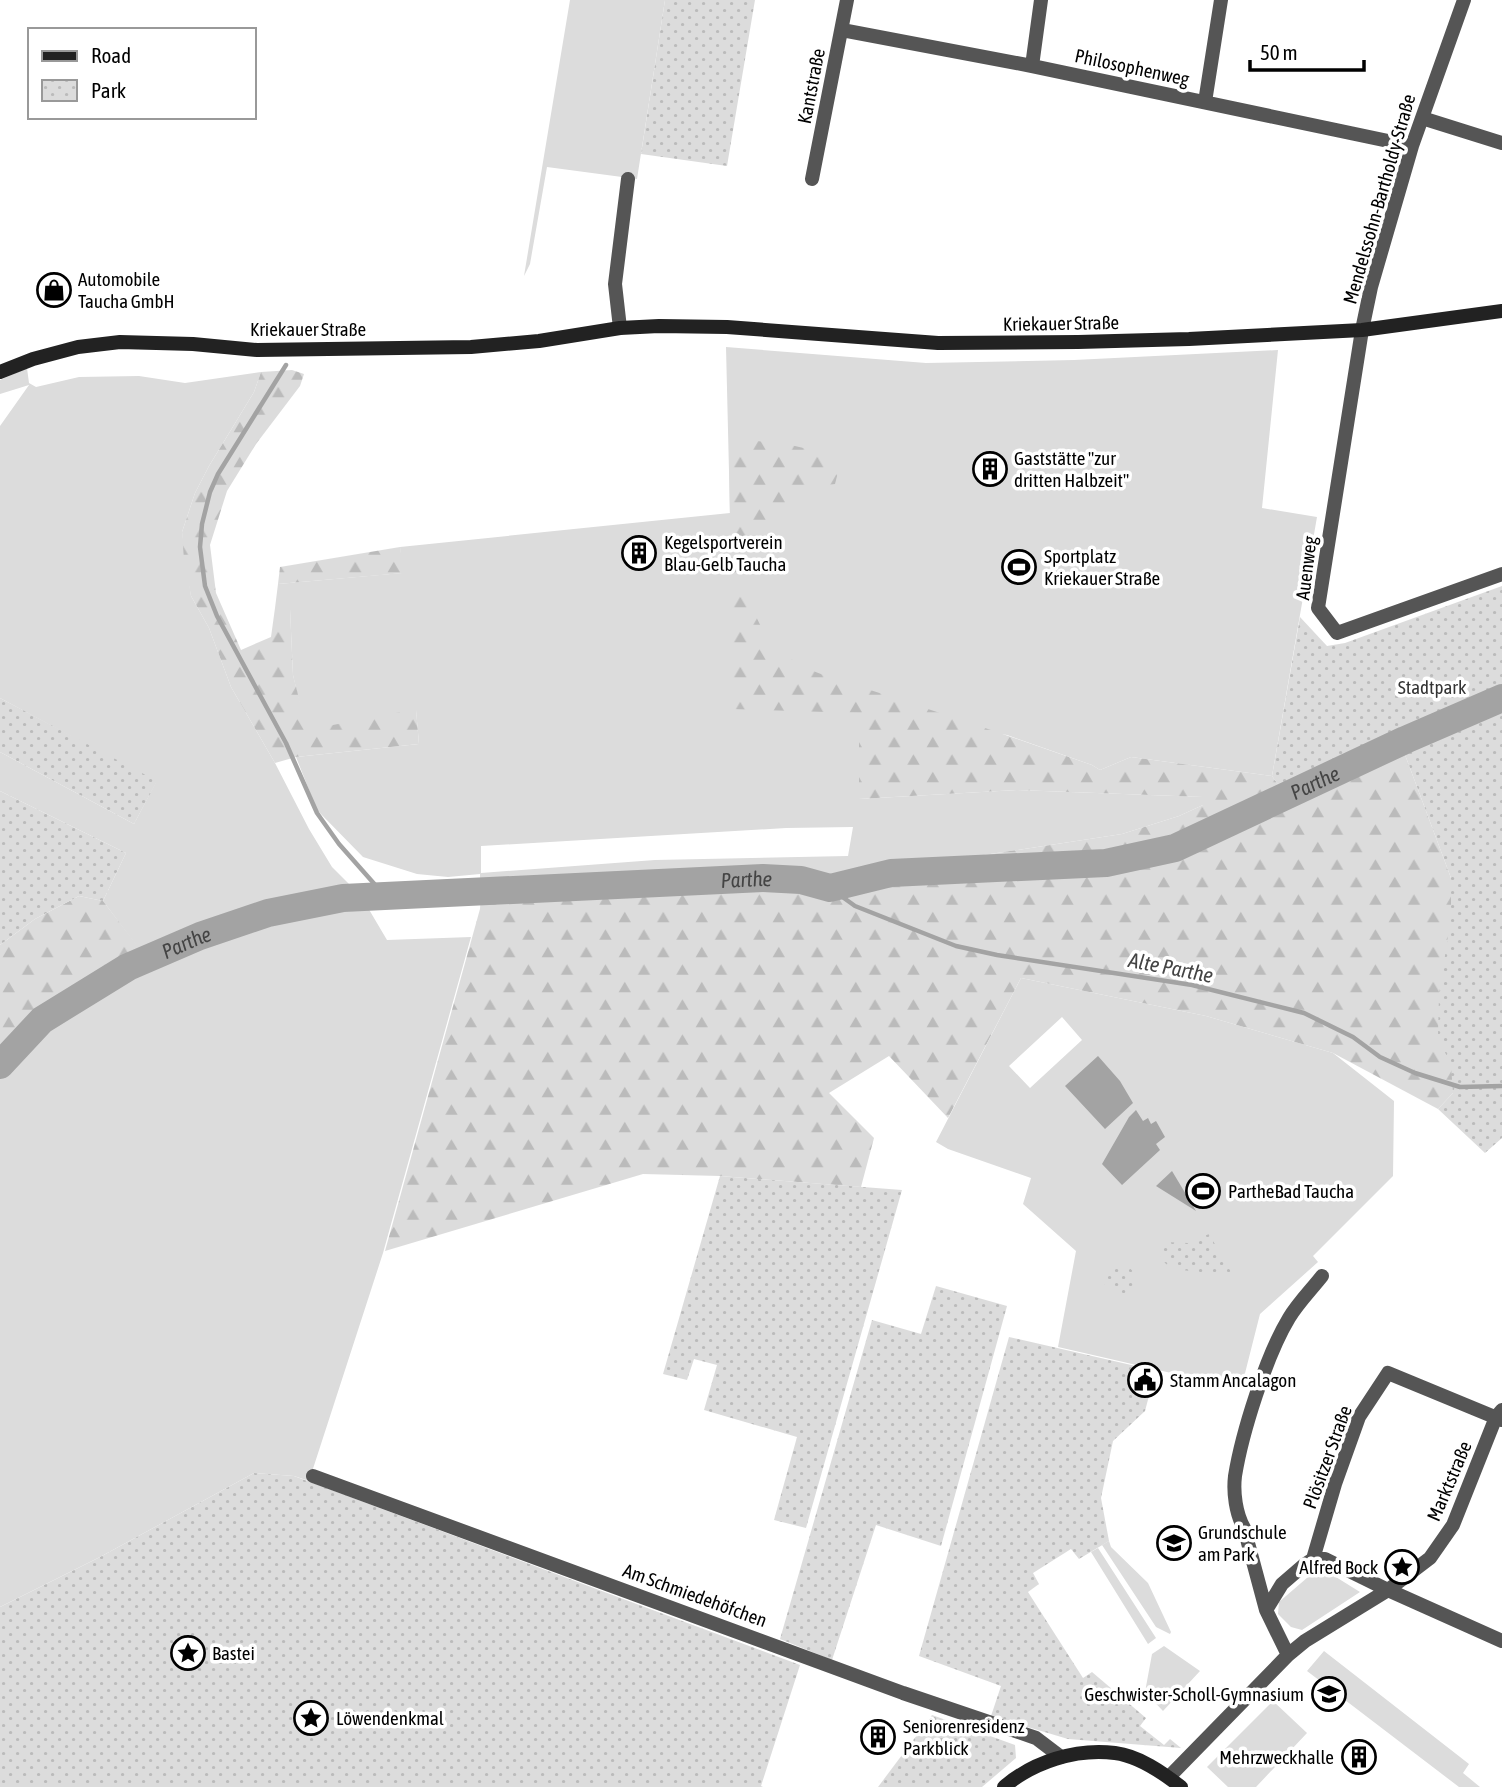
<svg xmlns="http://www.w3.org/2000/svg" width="1502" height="1787" font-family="'Asap Condensed',sans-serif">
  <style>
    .grass { fill: #dcdcdc; fill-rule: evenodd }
    .forest { fill: url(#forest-firs) }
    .park { fill: url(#park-dots) }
    .water { fill: #a3a3a3 }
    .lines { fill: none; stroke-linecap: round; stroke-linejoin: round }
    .stream { stroke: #a3a3a3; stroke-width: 4.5 }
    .river { stroke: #a3a3a3; stroke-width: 28 }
    .street { stroke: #555; stroke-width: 14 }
    .secondary { stroke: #222; stroke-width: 14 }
    .labels { text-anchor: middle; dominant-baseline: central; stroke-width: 7; stroke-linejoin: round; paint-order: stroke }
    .street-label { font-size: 19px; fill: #000; stroke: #fff }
    .poi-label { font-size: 19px; fill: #000; stroke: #fff; text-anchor: start }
    .park-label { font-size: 19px; fill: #333; stroke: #fff }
    .water-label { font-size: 21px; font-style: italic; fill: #444; stroke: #fff }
  </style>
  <defs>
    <pattern id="forest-firs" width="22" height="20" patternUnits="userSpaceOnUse" patternTransform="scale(1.75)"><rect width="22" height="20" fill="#dcdcdc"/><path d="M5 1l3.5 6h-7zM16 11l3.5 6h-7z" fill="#bbb"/></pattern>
    <pattern id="park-dots" width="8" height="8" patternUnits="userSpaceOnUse" patternTransform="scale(1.75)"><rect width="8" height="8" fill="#dcdcdc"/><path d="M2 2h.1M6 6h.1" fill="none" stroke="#bbb" stroke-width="1.8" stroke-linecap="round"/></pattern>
  </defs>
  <rect width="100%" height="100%" fill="#fff"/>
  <!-- grass -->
  <path class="grass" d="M570,0H665L637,179L547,167L530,264L524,276Z
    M726,347L926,363L1074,360L1278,350L1262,508L1317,517L1272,776L1131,757L1100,770L1092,765L1007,735L860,713L859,799L1017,790L1203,797V805L1179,816L1122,834L892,869L833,874L480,891V874L448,877L417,874L363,857L317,810L296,757L419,744L416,710L306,731L293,675L290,609L275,608L278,584L402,573L400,547L730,513ZM853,827L848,856L655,860L481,873V846L786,828Z
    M27,368L29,383L36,387L79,377L139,376L185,383L261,372L254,392L209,466L195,493L182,532L191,596L209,628L231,687L275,763L309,829L332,867L361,896L387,940L471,937L383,1253L309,1481L294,1476L254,1473L100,1557L0,1607V1065L37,1025L86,992L146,958L103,901L126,853L0,791V752L134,824L156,782L0,698V426L29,385L0,394V380Z
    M1021,978L1206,1016L1333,1053L1394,1101L1393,1176L1313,1256L1318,1262L1260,1314L1241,1389L1058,1347L1076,1251L1023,1204L1031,1178L948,1149L936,1142ZM1062,1017L1082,1040L1030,1088L1009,1066Z
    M1109,1541L1111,1547L1148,1583L1171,1632L1170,1634L1156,1627L1102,1545Z
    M1098,1548L1156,1638L1148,1644L1091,1552Z
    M1323,1569L1360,1592L1302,1630L1291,1627L1278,1614L1279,1602L1315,1571Z
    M1164,1646L1200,1671L1163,1711L1145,1692L1152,1654Z
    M1324,1651L1469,1764L1463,1773L1480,1787H1459L1307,1671Z
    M1273,1701L1307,1733L1256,1787H1228L1207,1767Z"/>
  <!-- forest -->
  <path class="forest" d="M292,370L304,374L300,386L256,444L227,491L210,545L216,593L241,650L271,637L275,608H290L293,675L307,730L416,709L419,744L296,757L275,763L231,687L209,628L191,596L184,560L182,532L195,493L209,466L254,392L261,372Z
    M729,439L739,446L744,440C767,442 792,444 814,451C822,453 827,457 836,457L845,474L838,472L835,484C800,488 772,508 757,540C742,575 748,616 774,645C798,670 833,678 864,688C892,697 919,706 946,715C995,731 1043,748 1092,765L1100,770L1131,757L1272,776L1294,806L1404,752L1451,878L1453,1093L1438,1109L1333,1053L1206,1016L1021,978L948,1118L889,1056L829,1093L874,1138L861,1187L720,1176L643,1174L385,1251L480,909L481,891L833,874L892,869L1122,834L1179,816L1203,805L1202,797L1017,790L859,799V713L732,709Z
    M400,547L404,573L278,584L280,567Z
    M79,896L103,901L147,958L86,992L37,1025L0,1065V945L35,919Z"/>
  <!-- park -->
  <path class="park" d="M665,0H755L727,166L641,154Z
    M1502,586V1138L1485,1153L1438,1109L1453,1093L1451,1066L1438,1036L1439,994L1451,917V878L1404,752L1294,807L1272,776L1300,617L1327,646L1345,643Z
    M0,698L157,781L134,824L0,752Z
    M0,791L126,853L103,901L79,896L35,919L0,945Z
    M720,1176L902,1190L806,1528L774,1520L797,1437L704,1410L717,1365L694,1359L687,1380L663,1374Z
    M1209,1234L1234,1277L1175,1269C1161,1263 1156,1254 1164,1242L1188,1243Z
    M1124,1265L1129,1267L1136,1275L1133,1290C1119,1297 1115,1294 1104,1284C1107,1274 1113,1268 1124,1265Z
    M936,1286L1007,1306L941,1546L876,1525L832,1660L780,1639L872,1320L921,1334Z
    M1009,1337L1140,1367L1135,1388L1150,1392L1145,1411L1113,1441L1101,1498L1109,1541L1079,1559L1071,1549L1033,1573L1039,1584L1028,1592L1083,1678L1092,1672L1146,1718L1140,1726L1164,1745L1170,1739L1181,1748L1068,1739L991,1716L1001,1686L919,1656Z
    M254,1473L294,1476L800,1665L761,1786L763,1787H0V1607L100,1557Z
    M932,1715L1015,1745L1016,1758L982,1787H878Z"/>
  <!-- water -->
  <path class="water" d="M1098,1056L1120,1081L1133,1103L1105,1129L1065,1086Z
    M1136,1110L1143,1121L1148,1118L1151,1124L1156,1121L1165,1137L1156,1144L1160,1150L1122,1185L1102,1164L1129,1117Z
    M1172,1171L1196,1211L1156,1186Z"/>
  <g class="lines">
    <!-- stream -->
    <path class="stream" d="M286,365L218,474L210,492L202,524L200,547L205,586L217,616L286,743L317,813L339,844L385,896
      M830,888L855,906L956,946L997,955L1192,985L1304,1013L1353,1037L1380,1057L1415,1073L1460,1087L1502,1086"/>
    <!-- river -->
    <path class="river" id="s1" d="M0,1065L42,1020L128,967L200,936L268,913L343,898L763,878L801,880L830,888L891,873L1106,863L1175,848L1405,740L1502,698"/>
    <!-- street -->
    <path class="street" d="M1464,0L1412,146L1371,287L1362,330L1318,608L1337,633L1502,574
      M842,30L1032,66L1412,146
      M1032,66L1041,0
      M1205,102L1221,0
      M1422,118L1502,143
      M812,179L847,0
      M620,328L615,284L628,179
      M313,1476L903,1693L1036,1738L1061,1757
      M1313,1559L1335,1484L1359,1417L1388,1373L1502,1420
      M1266,1610L1244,1528C1236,1514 1233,1493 1235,1476C1242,1433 1266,1356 1289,1318C1298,1303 1311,1290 1322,1276
      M1288,1655L1266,1610L1282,1584L1304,1565L1313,1559H1325L1388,1590L1502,1641
      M1169,1777L1288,1655L1305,1641L1388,1590L1430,1558L1453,1525L1496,1417L1502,1410"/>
    <!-- secondary -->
    <path class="secondary" d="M0,372L33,359L78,347L120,342L193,344L257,350L471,347L539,341L620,328L659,326L727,327L938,343L1078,342L1189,339L1362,330L1502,311
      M1004,1787C1033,1762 1076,1748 1115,1753C1139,1756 1162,1772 1181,1787"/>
  </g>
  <!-- icons -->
  <defs>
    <g id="shop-ring" transform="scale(1.75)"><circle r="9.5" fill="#fff" stroke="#000" stroke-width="1.5"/><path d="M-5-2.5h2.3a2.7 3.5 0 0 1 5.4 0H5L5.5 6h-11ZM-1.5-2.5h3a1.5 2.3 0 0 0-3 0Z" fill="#000"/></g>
    <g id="building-ring" transform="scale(1.75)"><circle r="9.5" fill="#fff" stroke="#000" stroke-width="1.5"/><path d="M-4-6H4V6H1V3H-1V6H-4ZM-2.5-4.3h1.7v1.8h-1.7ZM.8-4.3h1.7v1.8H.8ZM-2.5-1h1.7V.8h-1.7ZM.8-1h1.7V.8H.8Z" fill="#000"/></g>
    <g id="stadium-ring" transform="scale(1.75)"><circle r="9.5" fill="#fff" stroke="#000" stroke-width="1.5"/><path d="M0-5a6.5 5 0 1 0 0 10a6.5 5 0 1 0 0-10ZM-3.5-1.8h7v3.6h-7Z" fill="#000"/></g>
    <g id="civic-ring" transform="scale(1.75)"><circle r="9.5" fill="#fff" stroke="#000" stroke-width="1.5"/><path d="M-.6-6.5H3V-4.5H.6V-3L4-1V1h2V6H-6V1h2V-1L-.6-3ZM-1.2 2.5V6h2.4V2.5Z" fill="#000"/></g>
    <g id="school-ring" transform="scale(1.75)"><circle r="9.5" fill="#fff" stroke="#000" stroke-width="1.5"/><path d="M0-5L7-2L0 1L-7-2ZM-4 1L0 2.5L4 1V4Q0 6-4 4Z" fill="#000"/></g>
    <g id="sight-ring" transform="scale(1.75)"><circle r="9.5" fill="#fff" stroke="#000" stroke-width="1.5"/><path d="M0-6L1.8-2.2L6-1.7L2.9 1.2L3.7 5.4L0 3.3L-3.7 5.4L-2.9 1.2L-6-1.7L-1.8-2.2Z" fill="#000"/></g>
  </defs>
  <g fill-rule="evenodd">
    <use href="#shop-ring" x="54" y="290"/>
    <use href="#building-ring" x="990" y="469"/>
    <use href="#building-ring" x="639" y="553"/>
    <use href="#stadium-ring" x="1019" y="567"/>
    <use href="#stadium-ring" x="1203" y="1191"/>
    <use href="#civic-ring" x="1145" y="1380"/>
    <use href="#school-ring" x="1174" y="1543"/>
    <use href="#sight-ring" x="1402" y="1567"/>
    <use href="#sight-ring" x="188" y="1653"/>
    <use href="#school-ring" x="1329" y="1694"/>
    <use href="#sight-ring" x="311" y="1718"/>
    <use href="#building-ring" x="878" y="1737"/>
    <use href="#building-ring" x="1359" y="1757"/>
  </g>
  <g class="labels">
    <!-- street labels -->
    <g class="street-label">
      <text transform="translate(1132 67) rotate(12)">Philosophenweg</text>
      <text transform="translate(811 86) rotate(-79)">Kantstraße</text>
      <text transform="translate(1379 199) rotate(-74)">Mendelssohn-Bartholdy-Straße</text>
      <text transform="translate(1061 323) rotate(-1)">Kriekauer Straße</text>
      <text x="308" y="329">Kriekauer Straße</text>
      <text transform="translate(1306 568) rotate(-83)">Auenweg</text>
      <text transform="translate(1327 1457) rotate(-70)">Plösitzer Straße</text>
      <text transform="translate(1449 1481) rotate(-67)">Marktstraße</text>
      <text transform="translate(695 1595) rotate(20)">Am Schmiedehöfchen</text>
    </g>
    <!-- poi labels -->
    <g class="poi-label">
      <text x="78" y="279">Automobile<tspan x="78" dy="22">Taucha GmbH</tspan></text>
      <text x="1014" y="458">Gaststätte "zur<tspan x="1014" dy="22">dritten Halbzeit"</tspan></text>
      <text x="664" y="542">Kegelsportverein<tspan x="664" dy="22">Blau-Gelb Taucha</tspan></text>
      <text x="1044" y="556">Sportplatz<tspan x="1044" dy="22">Kriekauer Straße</tspan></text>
      <text x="1228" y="1191">PartheBad Taucha</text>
      <text x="1170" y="1380">Stamm Ancalagon</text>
      <text x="1198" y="1532">Grundschule<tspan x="1198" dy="22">am Park</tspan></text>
      <text x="1378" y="1567" text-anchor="end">Alfred Bock</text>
      <text x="212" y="1653">Bastei</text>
      <text x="1304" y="1694" text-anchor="end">Geschwister-Scholl-Gymnasium</text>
      <text x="336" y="1718">Löwendenkmal</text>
      <text x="903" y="1726">Seniorenresidenz<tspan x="903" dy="22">Parkblick</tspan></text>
      <text x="1334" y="1757" text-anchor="end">Mehrzweckhalle</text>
    </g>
    <!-- park labels -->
    <g class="park-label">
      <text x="1432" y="687">Stadtpark</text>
    </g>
    <!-- water labels -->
    <g class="water-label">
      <text stroke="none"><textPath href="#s1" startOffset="1381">Parthe</textPath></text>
      <text stroke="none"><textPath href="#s1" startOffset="793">Parthe</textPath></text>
      <text stroke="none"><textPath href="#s1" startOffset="226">Parthe</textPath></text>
      <text transform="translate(1171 967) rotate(11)">Alte Parthe</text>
    </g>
  </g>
  <!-- legend -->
  <rect x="28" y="28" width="228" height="91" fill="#ffffff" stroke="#999999" stroke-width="2"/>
  <rect x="42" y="51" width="35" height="10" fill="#222222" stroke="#999999" stroke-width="2"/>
  <text x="91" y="63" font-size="21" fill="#000000">Road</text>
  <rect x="42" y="80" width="35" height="21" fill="url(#park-dots)" stroke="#999999" stroke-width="2"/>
  <text x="91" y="98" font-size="21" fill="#000000">Park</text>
  <!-- scale -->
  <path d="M1250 60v10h114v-10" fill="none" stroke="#000000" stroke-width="3.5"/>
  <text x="1260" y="60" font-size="21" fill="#000000" stroke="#ffffff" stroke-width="5" paint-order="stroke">50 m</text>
</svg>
